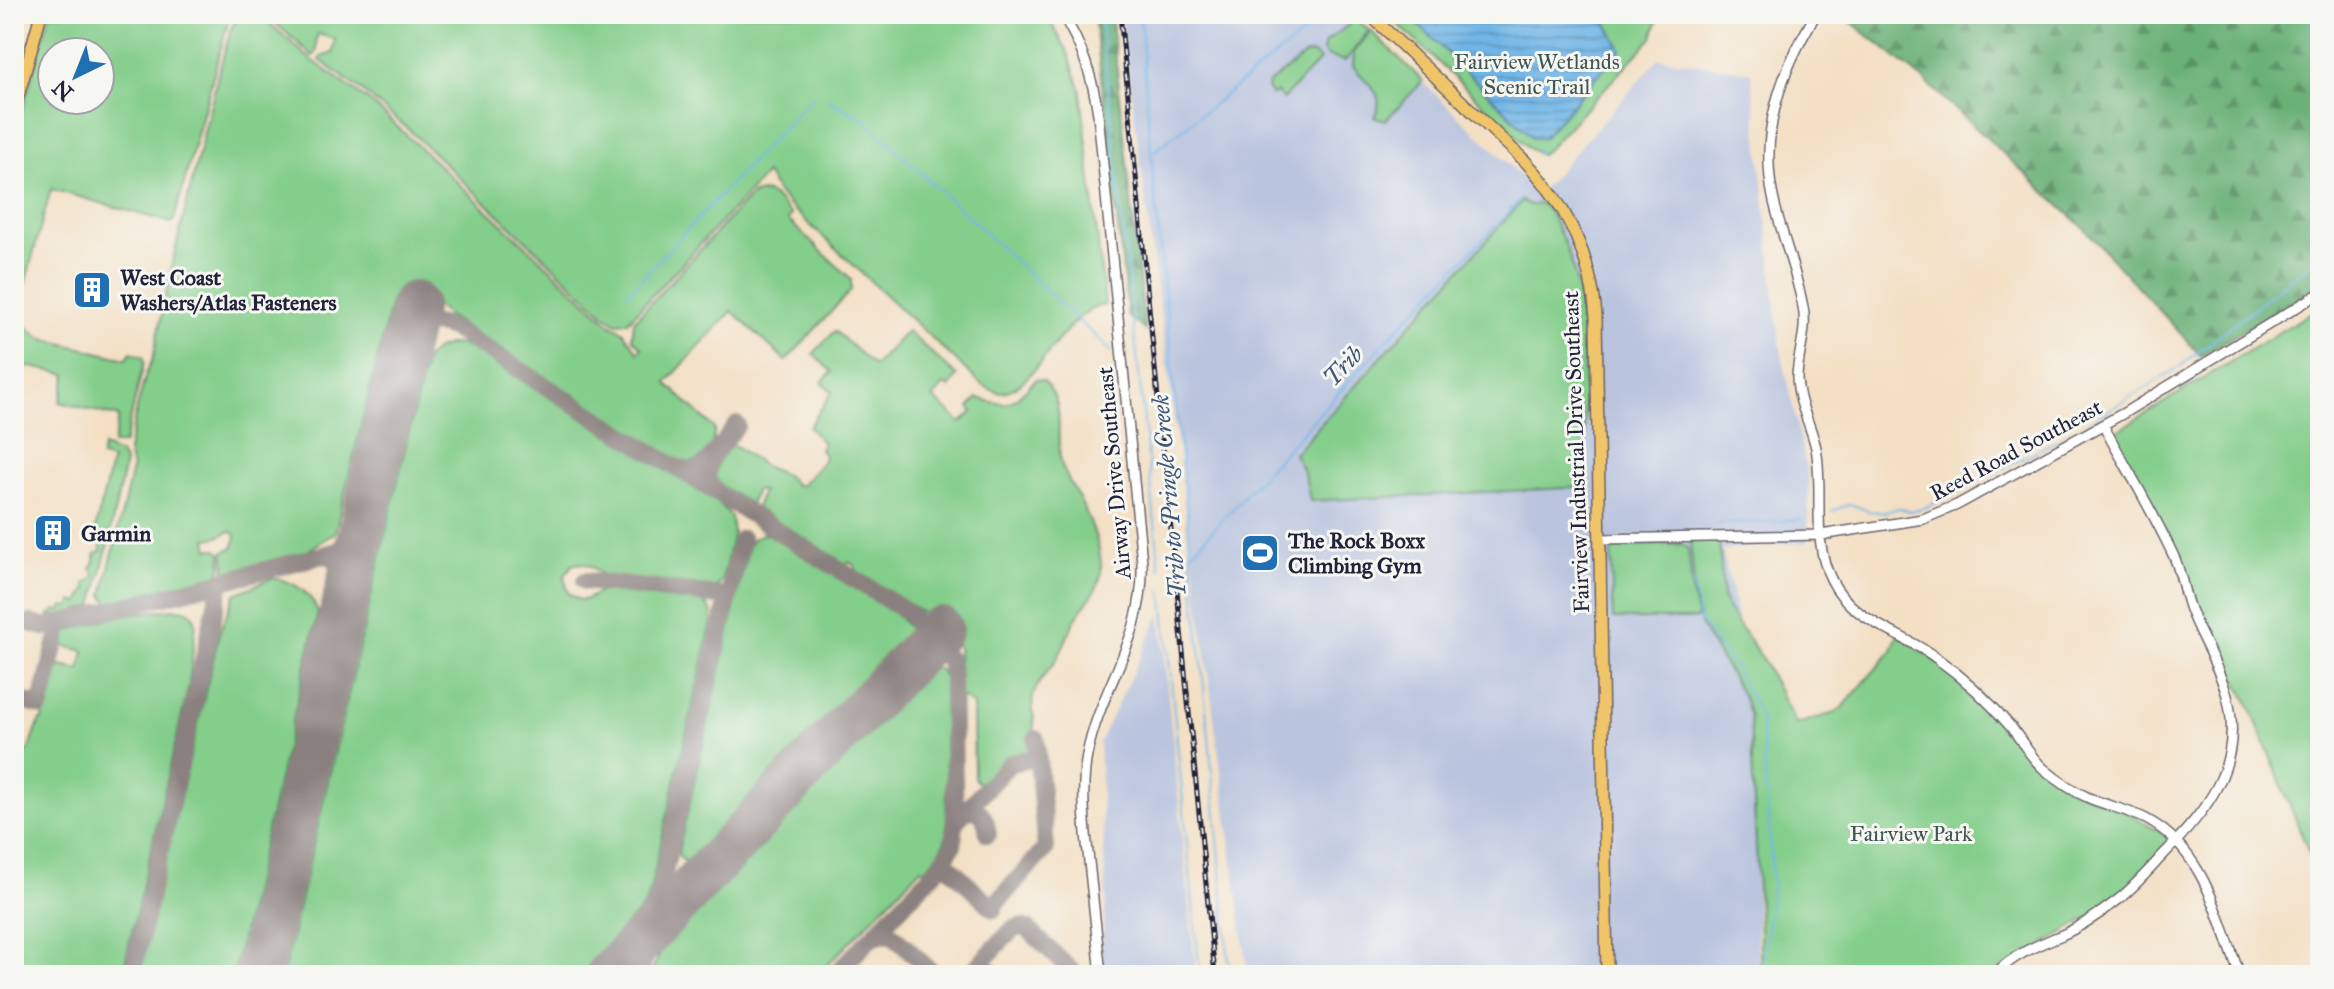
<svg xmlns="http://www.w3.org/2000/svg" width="2334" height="989" font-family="'IM FELL Great Primer',serif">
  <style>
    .industrial { fill: #bac4de }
    .green { fill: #84ce8b; stroke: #537863; stroke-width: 2; fill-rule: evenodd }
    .forest { fill: url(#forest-firs); stroke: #466a59; stroke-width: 2 }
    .water { fill: url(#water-rules); stroke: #4a6c91; stroke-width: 2 }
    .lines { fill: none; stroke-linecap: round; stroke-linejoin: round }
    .stream { stroke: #71b6e7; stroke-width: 2 }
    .taxiway { stroke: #8a807f; stroke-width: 18 }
    .runway { stroke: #8a807f; stroke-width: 46 }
    .minor-casing { stroke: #6b646b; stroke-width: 12 }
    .major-casing { stroke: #6b646b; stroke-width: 14 }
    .minor { stroke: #fff; stroke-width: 9 }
    .major { stroke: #f0c469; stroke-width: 11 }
    .rail-casing { stroke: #22223b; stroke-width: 5 }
    .rail { stroke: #f6f6f2; stroke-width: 2; stroke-dasharray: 6; stroke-linecap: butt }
    .labels { text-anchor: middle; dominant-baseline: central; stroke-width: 6; stroke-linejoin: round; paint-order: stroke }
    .park-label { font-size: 22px; fill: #3f5653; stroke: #f6f6f2 }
    .poi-label { font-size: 22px; font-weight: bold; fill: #22223b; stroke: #f6f6f2; text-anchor: start }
    .street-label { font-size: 22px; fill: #22223b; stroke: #f6f6f2 }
    .water-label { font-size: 24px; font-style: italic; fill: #3e5677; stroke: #f6f6f2 }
  </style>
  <defs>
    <pattern id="forest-firs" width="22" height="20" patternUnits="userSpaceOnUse" patternTransform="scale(2)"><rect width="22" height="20" fill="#6bb177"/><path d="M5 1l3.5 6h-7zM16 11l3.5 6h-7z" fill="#589063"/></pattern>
    <pattern id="water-rules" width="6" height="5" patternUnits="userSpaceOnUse" patternTransform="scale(2)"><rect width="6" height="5" fill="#71b6e7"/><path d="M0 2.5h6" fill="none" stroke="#5c94bc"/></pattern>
  </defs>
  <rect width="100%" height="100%" fill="#f6f6f2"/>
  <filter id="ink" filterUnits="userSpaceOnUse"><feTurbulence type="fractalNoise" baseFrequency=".0125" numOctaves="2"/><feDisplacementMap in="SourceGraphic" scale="16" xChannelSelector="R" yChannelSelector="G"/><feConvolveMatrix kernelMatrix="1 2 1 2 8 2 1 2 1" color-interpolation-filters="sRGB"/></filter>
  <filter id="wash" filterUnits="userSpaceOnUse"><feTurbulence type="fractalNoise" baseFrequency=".006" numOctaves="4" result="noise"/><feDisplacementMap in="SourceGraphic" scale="32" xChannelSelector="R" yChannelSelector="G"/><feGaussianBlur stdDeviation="1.8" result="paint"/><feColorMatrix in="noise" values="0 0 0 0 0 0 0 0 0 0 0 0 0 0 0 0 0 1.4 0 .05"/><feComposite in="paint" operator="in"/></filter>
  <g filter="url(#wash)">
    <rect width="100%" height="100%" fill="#f3dfc3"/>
    <!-- industrial -->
    <path class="industrial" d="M1121,14H1351L1539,193L1659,58L1751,72L1780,345L1809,482L1808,542L1722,550L1735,604L1754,753L1758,975H1248Z
      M1160,615L1196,975H1099L1106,899L1099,743Z"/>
    <!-- green -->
    <path class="green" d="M50,14H230L174,220L171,223L51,189L25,284H14V140ZM52,52H100V100H52Z
      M241,14L260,15L308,57L374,105L611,325L623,331L638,352L642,348L632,338L634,321L748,198C767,183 779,201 791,215L788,220L851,279V290L786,361L732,311L666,383L714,428C717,446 699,468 680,461L448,316L438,307L392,298L335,533L307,551L225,573L224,551L234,547L236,534L230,531L218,537L207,539L209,549H217L222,553L221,569L217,575L109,603L103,595L132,469L128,451L137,408L146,374L153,359L172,264L217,79L231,28Z
      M265,14H1046L1067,50L1081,91L1105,305C1064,309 1033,395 999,392C994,392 987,387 982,385L790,206L778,193L766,174L627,322L617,323L606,316L408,129L365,93L320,60L321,57L333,53L335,39L318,34C313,41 321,50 313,56Z
      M1387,14H1653L1658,19L1652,38L1549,148L1541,154L1531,150Z
      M1356,19L1369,30L1366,34L1345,61L1327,56L1323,50L1325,43Z
      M1371,31L1423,81L1386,120L1375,117C1387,91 1366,84 1353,66L1354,52Z
      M1306,54H1314L1320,60L1283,99L1276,92L1272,95L1268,90L1269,83Z
      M1522,201C1528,207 1533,206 1540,203C1549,207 1552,218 1557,227C1583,277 1583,328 1584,383C1585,418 1585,452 1586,487L1310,501C1308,483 1304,469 1294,454Z
      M2320,307V880L2249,704L2114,433Z
      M14,316L40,338L126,359L131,352L143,357L144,363L124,444H113L119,417L60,402L67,374L14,364Z
      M835,331L874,366L907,331L957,376L949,388L944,385L933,397L961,423L973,412L969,407L978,398C1013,410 1012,402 1036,379L1044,381C1068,408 1054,432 1061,462C1064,473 1069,481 1074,490C1087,512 1099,539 1101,564C1103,588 1087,600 1076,618C1069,631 1065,645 1058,657C1050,670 1039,679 1034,693C1030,702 1034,713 1034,723C1035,732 1032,744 1030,753L1027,756L1009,759L986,783L977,782L974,777L973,705L960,696L958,647L955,643L923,613L857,571L855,566L849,562L846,564L756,508L762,491L756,490L750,504C716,483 701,481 731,443L766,467L786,475L796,485H802L823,461L824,455L820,450L823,443L809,427L832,392L822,382L832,372L813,354Z
      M451,344L462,345L473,350L719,503L731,517L733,533L722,580L718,586L710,589L607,578C593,570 590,559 572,565L564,577L568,592C587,611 591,590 608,590C638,589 670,596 699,600C718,608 712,623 708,639L650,890C640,926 612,948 586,975H283L426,359L437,349Z
      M103,447L120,454L125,463L108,542L93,538L112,460L101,457Z
      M762,534L770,535L897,615L909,628V635L905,642L696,860L687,862L681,859L678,853L749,545L754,538Z
      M1690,538H1719L1723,596L1729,611L1760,655L1796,724L1835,713L1844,706L1892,650L1898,634L1971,685L2035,760L2066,786L2122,809L2176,842L2120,898L1994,975H1760V931L1750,717L1745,701L1731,675L1702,628L1696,604Z
      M101,542L108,544L93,606L48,619L49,614L53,615L54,610L61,611L63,606L70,607L72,601L79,603L87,588L85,584L94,578L95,573L91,569L95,561V554L101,551Z
      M1682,544L1688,549L1692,592L1698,619H1613L1611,554L1613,549L1622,545Z
      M272,578C294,581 310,591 318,612L233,975H138L220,631L235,594Z
      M174,609C185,609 192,610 196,622L189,684L122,975H14V773L31,745L40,720H42L56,665L80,670L84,651L60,645L63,632L127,614Z
      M927,666L940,669L944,678L947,828C946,847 937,857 924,870L921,868L818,975H650L669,934Z"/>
    <!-- forest -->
    <path class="forest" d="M1094,14H1111L1145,330L1128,316Z
      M1841,14H2320V284L2201,356L2084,228L1925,81Z"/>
    <!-- water -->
    <path class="water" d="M1403,14H1591L1606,22L1621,49L1543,138H1533L1425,31Z"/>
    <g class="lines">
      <!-- stream -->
      <path class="stream" d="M1100,14L1160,569
        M1140,14L1151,154L1210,748L1230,975
        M826,99L865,120L1112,352
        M1537,150L1538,154
        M1151,154L1328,14
        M628,293L812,97H814
        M1832,511L1851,504L1868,511L1885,512L1899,508L1909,511L1925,508L2068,435L2178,368L2320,256
        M1716,524L1763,523L1801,519
        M1191,554L1386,341L1520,200
        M1693,581L1699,619L1737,672L1761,718L1773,882L1762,975
        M1162,588L1200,975"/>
      <!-- taxiway -->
      <path class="taxiway" d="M405,342C424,319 439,320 464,335L907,612C920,622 920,636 918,652L939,651L949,660L952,675L955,822L953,845L939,867L835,975
        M708,462L737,425
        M679,468C691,472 700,471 708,462L707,479L714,490
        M324,555C341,558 347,567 349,584
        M585,581L727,597
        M30,623L44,627L61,623
        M17,700L41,706L61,623L342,550L355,542L361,533
        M961,814C981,803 986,818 988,834
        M955,822L1010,763L1030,759L1038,764
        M939,867L948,865L994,909
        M988,903H996L1046,848L1036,739
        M872,937L885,933L894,936L935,975
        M973,971C982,965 988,968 995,975
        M132,975L221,582
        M640,975L742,539
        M969,975L1012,930L1020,927L1028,929L1076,975"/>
      <!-- runway -->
      <path class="runway" d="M258,975L414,304
        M608,975L940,629"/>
    </g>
  </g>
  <g filter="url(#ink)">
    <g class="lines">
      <!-- minor casing -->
      <g class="minor-casing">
        <path id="minor" d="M1062,14C1082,45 1093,78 1098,114L1142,562C1145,640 1101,684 1087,755C1080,793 1086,833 1090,871C1094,906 1097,940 1101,975
          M1816,14C1782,70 1759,130 1773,197C1781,234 1796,270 1803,307C1808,332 1797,354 1797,379C1798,404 1811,424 1816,448C1824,491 1811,539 1831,579C1851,621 1900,632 1935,657C1963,677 1988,700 2010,726C2022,740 2030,757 2044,769C2057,780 2073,791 2089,798C2108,806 2128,810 2146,819C2205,850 2218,919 2240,975
          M1599,539L1821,535L1923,519L1957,505L2124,413L2320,293
          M1994,975C2013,955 2037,945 2062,935C2082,926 2101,913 2119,899C2134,887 2148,871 2162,856C2207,810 2245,765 2227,696C2219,666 2202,640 2191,612C2184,595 2182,576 2175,559C2154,513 2127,469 2103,425"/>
      </g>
      <!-- major casing -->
      <g class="major-casing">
        <path id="major" d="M1369,14L1525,161C1567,205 1591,256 1596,316L1607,975
          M14,111L41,14"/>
      </g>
      <!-- minor -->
      <use href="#minor" class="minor"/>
      <!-- major -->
      <use href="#major" class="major"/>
      <!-- rail casing -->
      <g class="rail-casing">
        <path id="rail" d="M1120,14L1215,975"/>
      </g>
      <!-- rail -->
      <use href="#rail" class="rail"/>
    </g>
  </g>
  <!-- icons -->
  <defs>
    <g id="building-square" transform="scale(2)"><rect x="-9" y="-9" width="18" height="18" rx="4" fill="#1f6fb2" stroke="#f6f6f2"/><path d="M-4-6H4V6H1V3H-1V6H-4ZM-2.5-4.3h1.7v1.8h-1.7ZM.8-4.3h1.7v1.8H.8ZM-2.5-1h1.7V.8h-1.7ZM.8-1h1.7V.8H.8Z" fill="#fff"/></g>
    <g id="stadium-square" transform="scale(2)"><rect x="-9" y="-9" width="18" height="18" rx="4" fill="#1f6fb2" stroke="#f6f6f2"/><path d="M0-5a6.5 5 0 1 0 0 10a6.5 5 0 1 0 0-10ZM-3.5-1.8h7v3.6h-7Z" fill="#fff"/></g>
  </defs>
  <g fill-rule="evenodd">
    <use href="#building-square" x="92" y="290"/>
    <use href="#building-square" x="53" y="533"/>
    <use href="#stadium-square" x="1260" y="553"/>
  </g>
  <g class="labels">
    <!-- park labels -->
    <g class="park-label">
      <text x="1537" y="61">Fairview Wetlands<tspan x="1537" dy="25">Scenic Trail</tspan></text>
      <text x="1911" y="833">Fairview Park</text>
    </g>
    <!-- poi labels -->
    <g class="poi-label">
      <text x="120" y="277">West Coast<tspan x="120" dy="25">Washers/Atlas Fasteners</tspan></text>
      <text x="81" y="533">Garmin</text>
      <text x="1288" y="540">The Rock Boxx<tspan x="1288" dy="25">Climbing Gym</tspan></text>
    </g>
    <!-- street labels -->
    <g class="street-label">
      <text transform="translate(2016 450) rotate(-28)">Reed Road Southeast</text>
      <text transform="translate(1576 452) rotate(-92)">Fairview Industrial Drive Southeast</text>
      <text transform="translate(1114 473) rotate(-95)">Airway Drive Southeast</text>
    </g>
    <!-- water labels -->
    <g class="water-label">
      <text transform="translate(1343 366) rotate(-47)">Trib</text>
      <text transform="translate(1169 496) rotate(-95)">Trib to Pringle Creek</text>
    </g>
  </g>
  <!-- margin -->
  <rect width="2334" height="989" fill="none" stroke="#f6f6f2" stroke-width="48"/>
  <!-- north arrow -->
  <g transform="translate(76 76) rotate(223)"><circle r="38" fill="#f6f6f2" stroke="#a1a1a9" stroke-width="2"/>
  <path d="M0-6L14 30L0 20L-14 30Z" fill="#1f6fb2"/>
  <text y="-12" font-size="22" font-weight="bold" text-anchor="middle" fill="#22223b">N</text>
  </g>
</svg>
